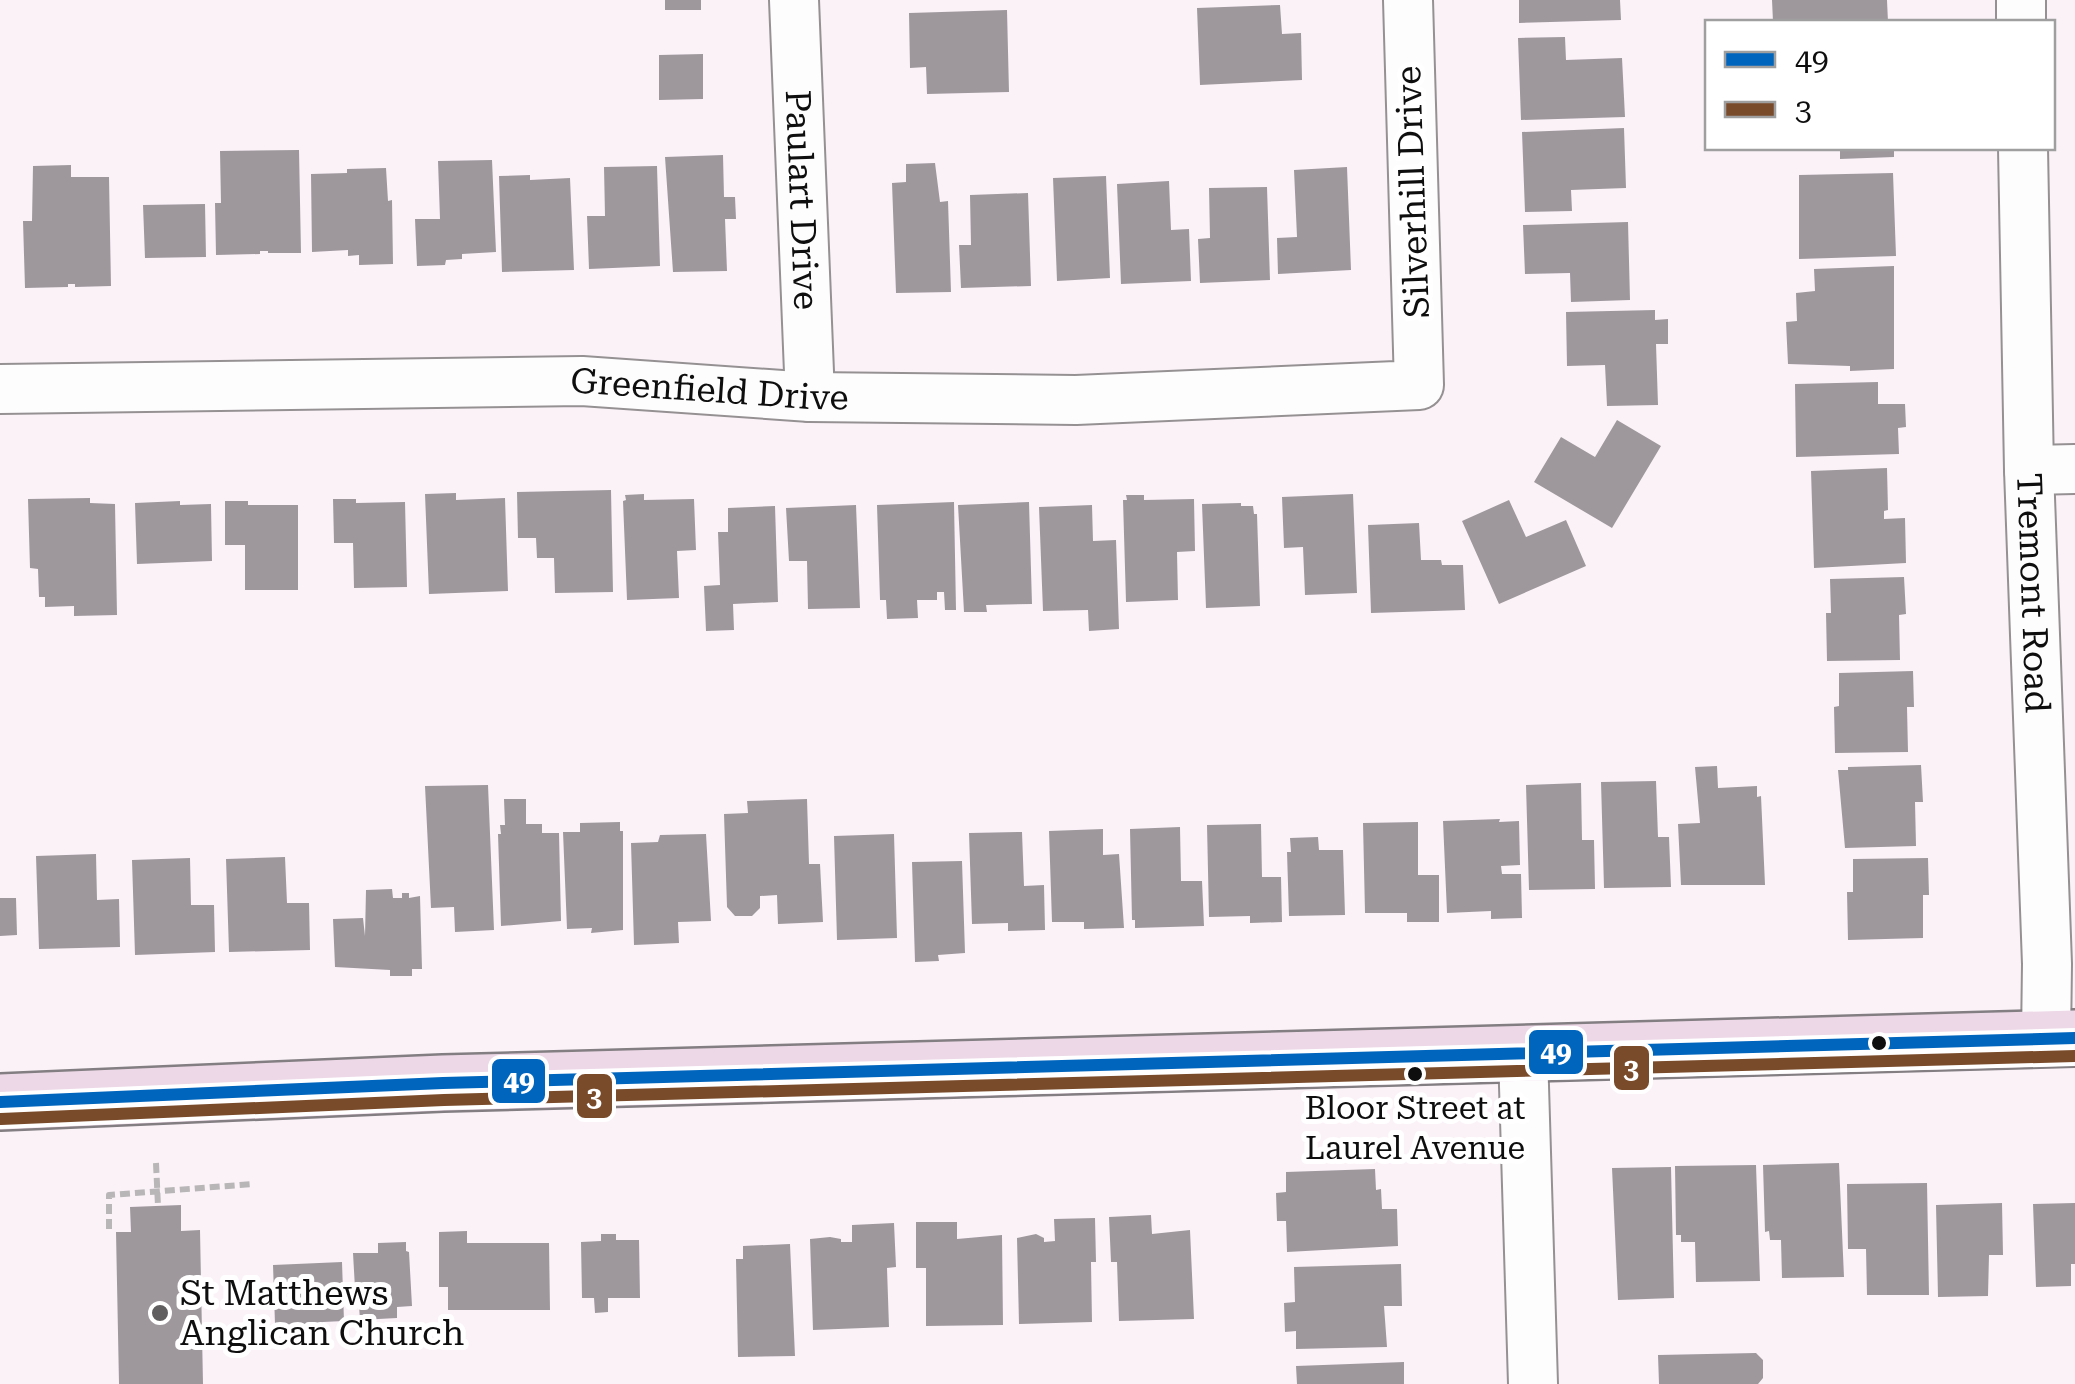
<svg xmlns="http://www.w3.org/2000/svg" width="2075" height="1384" font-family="'Roboto Serif',serif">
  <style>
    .building { fill: #9e989d }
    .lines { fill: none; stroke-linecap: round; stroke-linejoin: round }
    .minor-casing { stroke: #959193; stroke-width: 52 }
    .major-casing { stroke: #827e81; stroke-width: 60 }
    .path { stroke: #b8b6b7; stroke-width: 6; stroke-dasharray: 10 5; stroke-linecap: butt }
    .minor { stroke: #fefdfe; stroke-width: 48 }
    .major { stroke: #edd8e7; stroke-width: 55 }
    .bus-1-casing { stroke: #fff; stroke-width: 20 }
    .bus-2-casing { stroke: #fff; stroke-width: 20 }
    .bus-1 { stroke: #0065bd; stroke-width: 12 }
    .bus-2 { stroke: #7a4b2a; stroke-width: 12 }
    .bus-dot { fill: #0e0e0e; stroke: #fff; stroke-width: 4 }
    .poi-dot { fill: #615e60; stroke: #fff; stroke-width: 4 }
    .labels { text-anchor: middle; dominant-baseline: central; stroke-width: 10; stroke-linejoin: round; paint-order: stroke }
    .bus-label { font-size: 32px; fill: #0e0e0e; stroke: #fff }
    .street-label { font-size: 35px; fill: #0e0e0e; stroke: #fff }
    .poi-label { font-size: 35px; fill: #0e0e0e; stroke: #fff; text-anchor: start }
    .line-badge { stroke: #fff; stroke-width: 4 }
    .badge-label { font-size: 28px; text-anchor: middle; font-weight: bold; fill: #fff }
  </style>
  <rect width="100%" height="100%" fill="#fbf2f8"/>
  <!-- building -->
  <path class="building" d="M665,0H701V10H665Z
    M1519,0H1620L1621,20L1519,23Z
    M1772,0H1887L1888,22H1773Z
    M1280,5L1282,34L1301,33L1302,80L1200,85L1197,8Z
    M1007,10L1009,92L927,94L926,67L910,68L909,13Z
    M1565,37L1566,60L1622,58L1625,117L1521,120L1518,38Z
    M703,54V99L659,100V55Z
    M1624,128L1626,188L1571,190L1572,211L1525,212L1522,132Z
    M1840,148H1894V157L1840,159Z
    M299,150L301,253H268V251H260V254L216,255L215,203H221L220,151Z
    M723,155L724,197H735L736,219H725L727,271L673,272L665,157Z
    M492,160L496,252L462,254V259L446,260L445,265L417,266L415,219H440L438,161Z
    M935,163L940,202L948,201L951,292L896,293L892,183L906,182V164Z
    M71,165V177H109L111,286L75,287V284H68V287L25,288L23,221H32L33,166Z
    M657,166L660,266L589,269L587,216H605L604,167Z
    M1347,167L1351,270L1278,274L1277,238L1297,237L1294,170Z
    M386,168L388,201L392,200L393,264L359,265V255L348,256V250L312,252L311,174L347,173V169Z
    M1893,173L1896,256L1799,259V175Z
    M530,175V180L570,178L574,270L502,272L499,176Z
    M1106,176L1110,278L1057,281L1053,178Z
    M1169,181L1171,230L1189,229L1191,281L1121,284L1117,184Z
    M1267,187L1270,280L1200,283L1198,239L1210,238L1209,188Z
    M1028,193L1031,286L961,288L959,245H971L970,195Z
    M205,204L206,257L145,258L143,205Z
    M1628,222L1630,300L1571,302L1570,273L1525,274L1523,225Z
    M1894,266V369L1850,371V366L1788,364L1786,322L1797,321L1796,293L1815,291L1814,269Z
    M1655,310V320L1668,319V344H1656L1658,405L1607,406L1605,365L1567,366L1566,312Z
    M1878,382V404H1905L1906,427L1898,428L1899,454L1796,457L1795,384Z
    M1617,420L1661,446L1612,528L1534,482L1561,437L1595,457Z
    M1887,468L1888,510L1884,511V519L1905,518L1906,563L1814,568L1811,471Z
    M611,490L613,592L555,593L554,558H537L536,538H518L517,492Z
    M456,493V500L505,498L508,591L429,594L425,494Z
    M644,494V500L694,499L696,550L677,551L679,598L627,600L623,501L626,500L625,495Z
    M1353,494L1357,593L1305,595L1303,547L1284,548L1282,497Z
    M1126,495H1144V500L1194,499L1195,551L1177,552L1178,600L1126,602L1123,500H1127Z
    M90,498V503L115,504L117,615L74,616V606L45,607V597H39L38,569L30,568L28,499Z
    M333,499H356V503L405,502L407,587L354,588L353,543H334Z
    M1509,500L1526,537L1566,520L1586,566L1499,604L1462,521Z
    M180,501V505L211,504L212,561L137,564L135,503Z
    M225,501H248V505H298V590H245V545H225Z
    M954,502L956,610H945L944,592H937V600H917L918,618L887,619L886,600H880L877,505Z
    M1029,502L1032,604L986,605L987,612H964L958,505Z
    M1241,503V506H1253L1254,514H1257L1260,606L1206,608L1202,504Z
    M856,505L860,608L808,609L807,561H789L786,508Z
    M1092,505L1093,541L1116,540L1119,629L1089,631L1088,610L1043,611L1039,507Z
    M775,506L778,602L733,604L734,630L706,631L704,586L720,585L718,532H728V508Z
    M1419,523L1421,560H1441L1442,565H1463L1465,610L1371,613L1368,525Z
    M1904,577L1906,614L1899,615L1900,660L1827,661L1826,613H1831L1830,579Z
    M1913,671L1914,707H1907L1908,752L1835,753L1834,707L1839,706V673Z
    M1921,765L1923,802H1915L1916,846L1845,848L1838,770H1848V767Z
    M1717,766L1718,788L1757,786V797L1761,796L1765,885H1681L1678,824L1700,823L1695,767Z
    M1656,781L1658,837H1669L1671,887L1604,888L1601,782Z
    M1581,783L1582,840H1594L1595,889L1529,890L1526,785Z
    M488,785L494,930L455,932L454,907L431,908L425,786Z
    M504,799H526V824H542V833H559L561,921L501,926L498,834H501L500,825H505Z
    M807,799L809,864H820L823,922L778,924L777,895L760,896V908L752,916H735L727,907L724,814L748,813L747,801Z
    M1500,819L1499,822L1519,821L1520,865L1501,866L1502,874H1521L1522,918L1491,919V911L1447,913L1443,821Z
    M620,822V831H623V930L591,933L592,928L567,929L563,832H580V823Z
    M1418,822V875H1439V922H1407V913H1365L1363,823Z
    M1261,824L1262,877H1281L1282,922L1250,923V916L1209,917L1207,825Z
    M1180,827L1181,881H1202L1204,926L1135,928V920H1132L1130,829Z
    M1103,829V855L1119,854L1124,928L1084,929V922H1052L1049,831Z
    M1022,832L1024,886L1044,885L1045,930L1008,931V923L972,924L969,833Z
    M706,834L711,921L678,922L679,943L634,945L631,843L658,842L660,835Z
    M894,834L897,938L837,940L834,836Z
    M1318,837L1319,850H1343L1345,915L1289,916L1287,852H1291L1290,838Z
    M96,854L97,900L119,899L120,947L39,949L36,856Z
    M285,857L287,903H309L310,950L229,952L226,859Z
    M190,858L191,905H214L215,952L135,955L132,860Z
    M1928,858L1929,895H1923V938L1848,940L1847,892H1853V859Z
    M962,861L965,953L938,955L939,961L915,962L912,862Z
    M392,889L393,898H402V893H409V898L420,896L422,969H412V976H390V970L335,967L333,919L363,918L365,936L366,890Z
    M0,898H16L17,935L0,936Z
    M1839,1163L1844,1277L1782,1278L1781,1240H1770L1769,1231L1765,1232L1763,1165Z
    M1756,1165L1760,1281L1696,1282L1695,1242H1681V1235H1676L1675,1166Z
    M1671,1167L1674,1298L1618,1300L1612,1168Z
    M1375,1169L1376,1190L1381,1189L1382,1209H1397L1398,1246L1287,1252L1286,1221H1277L1276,1193L1286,1192V1172Z
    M1927,1183L1929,1295H1867L1866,1249H1848L1847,1184Z
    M2002,1203L2003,1255H1989L1988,1296L1938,1297L1936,1205Z
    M2075,1203V1264H2071V1286L2036,1287L2033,1204Z
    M181,1205V1231L200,1230L203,1384H119L116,1232H131L130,1207Z
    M1151,1215L1152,1234L1190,1230L1194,1319L1119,1321L1117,1262H1111L1109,1217Z
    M1095,1218L1096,1262H1091L1092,1322L1019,1324L1017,1238L1036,1234L1044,1238V1242L1055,1241L1054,1219Z
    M916,1222H957V1239L1002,1235L1003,1325L926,1326V1268H916Z
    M894,1223L896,1267L887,1268L889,1327L813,1330L810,1239L830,1237L841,1239V1242H852V1225Z
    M467,1231V1243H549L550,1310H448V1287H439V1232Z
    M601,1234H616V1240H639L640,1298H608V1312L595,1313L594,1298H582L581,1242L601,1241Z
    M406,1242V1251L409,1252L412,1306L397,1307V1318L360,1320L359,1306H356L353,1253H378V1243Z
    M790,1244L795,1356L738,1357L736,1259H743V1246Z
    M342,1262L344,1321L323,1322L311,1336L288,1337L275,1324L273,1265Z
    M1401,1264L1402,1306H1384L1387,1347L1296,1349V1331L1285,1332L1284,1303L1295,1302L1294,1267Z
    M1756,1353L1763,1360V1378L1758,1384H1659L1658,1355Z
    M1404,1362V1384H1297L1296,1366Z"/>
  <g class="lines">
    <!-- minor casing -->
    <g class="minor-casing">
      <g id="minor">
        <path id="s1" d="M794,0L810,397"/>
        <path d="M2021,0V22"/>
        <path id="s2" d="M2023,148L2029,470L2047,964L2046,1039"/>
        <path id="s3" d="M0,389L582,381L810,397L1076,400L1419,385L1408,0"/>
        <path d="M2029,470L2075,469"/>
        <path d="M1523,1053L1533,1384"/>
      </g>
    </g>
    <!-- major casing -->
    <g class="major-casing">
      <path id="major" d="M0,1102L443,1083L2075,1038"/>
    </g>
    <!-- path -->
    <path class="path" d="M156,1163L158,1206
      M109,1229V1195L254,1184"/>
    <!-- minor -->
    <use href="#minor" class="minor"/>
    <!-- major -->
    <use href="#major" class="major"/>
    <!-- bus-1 casing -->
    <g class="bus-1-casing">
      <path id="bus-1" d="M0,1102L443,1083L2075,1038"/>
    </g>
    <!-- bus-2 casing -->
    <g class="bus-2-casing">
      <path id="bus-2" d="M1,1119L444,1100L2075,1056"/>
    </g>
    <!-- bus-1 -->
    <use href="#bus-1" class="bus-1"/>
    <!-- bus-2 -->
    <use href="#bus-2" class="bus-2"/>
  </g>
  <!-- markers -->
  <g class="bus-dot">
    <circle cx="1879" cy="1043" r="9"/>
    <circle cx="1415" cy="1074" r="9"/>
  </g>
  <circle class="poi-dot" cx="160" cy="1313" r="10"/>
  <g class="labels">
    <!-- bus labels -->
    <g class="bus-label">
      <text x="1415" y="1108">Bloor Street at<tspan x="1415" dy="40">Laurel Avenue</tspan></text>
    </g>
    <!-- street labels -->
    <g class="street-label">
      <text transform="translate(1413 192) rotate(-92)">Silverhill Drive</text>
      <text stroke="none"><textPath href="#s1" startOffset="200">Paulart Drive</textPath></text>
      <text stroke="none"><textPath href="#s3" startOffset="710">Greenfield Drive</textPath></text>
      <text stroke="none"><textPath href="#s2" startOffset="445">Tremont Road</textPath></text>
    </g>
    <!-- poi labels -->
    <g class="poi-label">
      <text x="180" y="1293">St Matthews<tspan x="180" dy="40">Anglican Church</tspan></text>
    </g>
  </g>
  <g class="line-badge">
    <rect x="1527" y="1028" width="58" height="48" rx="10" fill="#0065bd"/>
    <rect x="1612" y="1044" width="39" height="48" rx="10" fill="#7a4b2a"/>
    <rect x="490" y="1057" width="57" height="48" rx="10" fill="#0065bd"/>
    <rect x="575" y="1072" width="39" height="48" rx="10" fill="#7a4b2a"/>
  </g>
  <g class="badge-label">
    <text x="1556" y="1062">49</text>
    <text x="1631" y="1078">3</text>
    <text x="519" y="1091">49</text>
    <text x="594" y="1106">3</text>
  </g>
  <!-- legend -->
  <rect x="1705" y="20" width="350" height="130" fill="#ffffff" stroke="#9f9f9f" stroke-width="2.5"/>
  <rect x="1725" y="52" width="50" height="15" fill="#0065bd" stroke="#9f9f9f" stroke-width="2.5"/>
  <text x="1795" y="70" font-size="30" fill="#0e0e0e">49</text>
  <rect x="1725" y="102" width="50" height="15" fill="#7a4b2a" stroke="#9f9f9f" stroke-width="2.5"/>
  <text x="1795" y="120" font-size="30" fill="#0e0e0e">3</text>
</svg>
